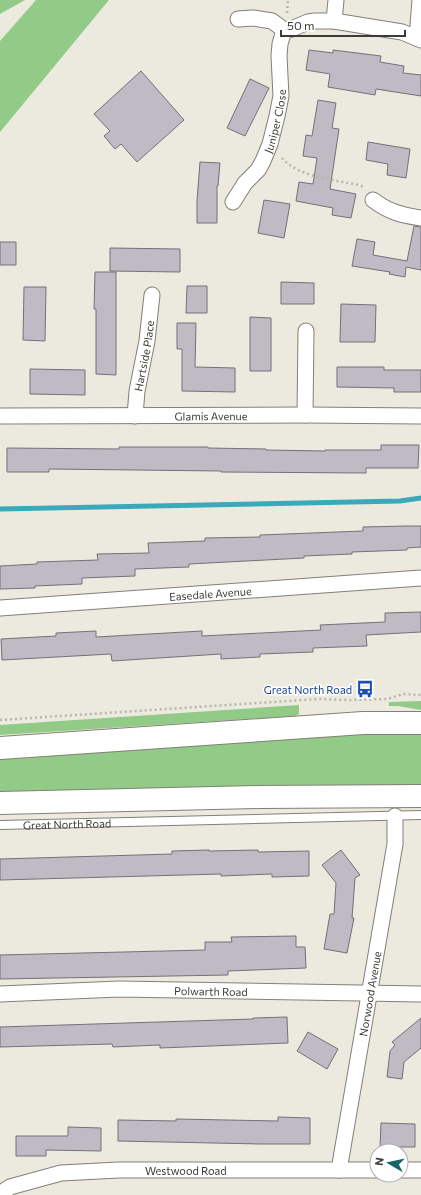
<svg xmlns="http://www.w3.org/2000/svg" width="421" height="1195" font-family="Commissioner,sans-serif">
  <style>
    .green { fill: #92ca88 }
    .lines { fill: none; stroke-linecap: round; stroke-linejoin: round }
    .stream { stroke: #3ba9ba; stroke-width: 5 }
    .building { fill: #bfbac4; stroke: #747079 }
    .service-casing { stroke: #828077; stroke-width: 10 }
    .minor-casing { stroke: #828077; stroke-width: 17 }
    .secondary-casing { stroke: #828077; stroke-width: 24 }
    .path { stroke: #b7b6ad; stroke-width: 2.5; stroke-dasharray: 2 3; stroke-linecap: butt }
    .service { stroke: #fff; stroke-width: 8 }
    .minor { stroke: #fff; stroke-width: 15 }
    .secondary { stroke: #fff; stroke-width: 22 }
    .labels { text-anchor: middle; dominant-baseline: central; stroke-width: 3; stroke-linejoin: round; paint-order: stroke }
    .street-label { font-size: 11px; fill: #3c3c37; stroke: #fff }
    .transit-label { font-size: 11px; fill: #164399; stroke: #fff; text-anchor: end }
  </style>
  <rect width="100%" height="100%" fill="#eceadf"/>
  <!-- green -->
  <path class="green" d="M0,0H25L0,14Z
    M36,0H109L0,132V41Z
    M421,701V710L398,706H389V702Z
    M299,705V714L295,716L0,735V725Z
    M331,732L421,733V787L0,794V755Z"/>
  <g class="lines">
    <!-- stream -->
    <path class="stream" d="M0,509L400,501L421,498"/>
  </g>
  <!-- building -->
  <path class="building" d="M309,50L333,53V50L381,56L380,62L404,66L403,73L421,75V96L376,89L375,95L328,87L330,74L306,70Z
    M141,71L184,120L137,162L121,144L115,149L104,136L110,131L94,114Z
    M250,79L269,88L245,136L227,128Z
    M318,100L336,103L332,128L339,129L330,189L356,194L351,218L332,215L333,208L296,201L299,182L313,184L317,158L303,156L306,135L312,136Z
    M368,142L410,149L406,178L387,175L388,164L366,160Z
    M200,162L220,163L218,186H217V223H197V201Z
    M264,200L290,204L284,238L258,233Z
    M414,226L421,227V270L406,267L405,277L389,274L390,272L352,266L357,239L375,242L373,255L407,261Z
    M0,242H16V265H0Z
    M110,248L180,249V272L110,271Z
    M95,272H116V375L96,374V309H94Z
    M281,282L314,283V304H281Z
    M187,286H207V313H186Z
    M24,287H46L45,341L23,340Z
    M341,304L376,305L375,342H340Z
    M250,317L271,318V371H250Z
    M177,323H196L195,367L235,368V392L182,391V349H177Z
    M337,367H384V370H421V392H394V388L337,387Z
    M30,369L85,370V395L30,394Z
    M381,445H419L418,468H366V473L221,472V471L49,469V472H7V448L119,449V447H208V448L266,449V450L325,451V450H381Z
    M406,526H421V547L407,548V550L352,552V554L304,556V558L189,564V567L135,569V576L82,578V584L35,586V588L0,589V566L37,564V562L98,560L97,554L149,553L148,543L205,541V538L260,537V535L363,531V527Z
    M421,612V632L366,635L367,646L313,648V652L260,654V657L221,659V654L112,661L111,654L2,660L1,639L56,636V633L96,631V637L202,631V636L321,630L320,625L385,622V613Z
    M209,850V851L258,850V852L309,851V876L272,877V874L221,876V874L0,880V859L172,854V851Z
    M341,850L360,875L355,878L352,918H354L347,953L324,949L330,914H334L336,883L322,865Z
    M296,936V947H305L306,968L228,971V975L0,979V955L205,950V942H232L231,937Z
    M287,1017L288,1043L160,1048V1045L113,1047L112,1044L0,1047V1027L253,1019V1018Z
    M421,1018V1048L404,1062L402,1079L387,1077L390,1051L395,1045L392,1042Z
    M308,1032L338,1049L327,1069L297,1051Z
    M278,1117L310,1118V1144H260L118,1141V1120L176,1121V1119L278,1121Z
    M381,1123L415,1124V1147H380Z
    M68,1127L101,1128V1151L46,1150V1156H16V1136H68Z"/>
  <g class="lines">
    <!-- service casing -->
    <g class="service-casing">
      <g id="service">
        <path id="s1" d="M0,825L421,815"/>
      </g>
    </g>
    <!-- minor casing -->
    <g class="minor-casing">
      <g id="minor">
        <path d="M238,19L253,18L272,21L284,30H289L308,22L315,21H334L402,32L421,40"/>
        <path d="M334,21L336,0"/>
        <path d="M417,38L420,0"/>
        <path d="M373,200C389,212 401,215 421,218"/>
        <path id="s2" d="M233,202L245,183L258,170L263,161L270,144L277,116L281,96L279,56L280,44L284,30"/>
        <path d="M305,415L306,331"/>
        <path id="s3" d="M0,416L305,415L421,416"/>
        <path id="s4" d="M135,416L137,391L147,341L152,295"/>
        <path id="s5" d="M0,608L421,578"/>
        <path id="s6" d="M0,994L119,989L421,994"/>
        <path id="s7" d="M339,1170L395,844V816"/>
        <path d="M401,1170H421"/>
        <path id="s8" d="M0,1194L10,1187L61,1173L119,1170H377"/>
      </g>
    </g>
    <!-- secondary casing -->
    <g class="secondary-casing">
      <path id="secondary" d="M0,748L363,723H421
        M0,803L260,797L421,796"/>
    </g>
    <!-- path -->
    <path class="path" d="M287,13L288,0
      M282,158C298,177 335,180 359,185L364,187
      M0,720L318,699L349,700L387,699L403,694L421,695"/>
    <!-- service -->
    <use href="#service" class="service"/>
    <!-- minor -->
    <use href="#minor" class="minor"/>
    <!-- secondary -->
    <use href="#secondary" class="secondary"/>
  </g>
  <!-- icons -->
  <defs>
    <g id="bus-bare" transform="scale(1.38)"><path d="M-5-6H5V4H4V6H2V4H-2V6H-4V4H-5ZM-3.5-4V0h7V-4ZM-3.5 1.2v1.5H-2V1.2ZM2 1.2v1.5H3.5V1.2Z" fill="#1a4fb4" stroke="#fff" stroke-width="2.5" paint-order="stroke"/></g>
  </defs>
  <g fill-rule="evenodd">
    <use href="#bus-bare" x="365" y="689"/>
  </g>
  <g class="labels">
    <!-- street labels -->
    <g class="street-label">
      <text stroke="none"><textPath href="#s2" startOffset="93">Juniper Close</textPath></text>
      <text stroke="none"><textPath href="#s4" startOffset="61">Hartside Place</textPath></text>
      <text stroke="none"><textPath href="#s3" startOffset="211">Glamis Avenue</textPath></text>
      <text stroke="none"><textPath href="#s5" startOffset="211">Easedale Avenue</textPath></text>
      <text stroke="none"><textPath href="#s1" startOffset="67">Great North Road</textPath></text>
      <text stroke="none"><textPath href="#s6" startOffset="211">Polwarth Road</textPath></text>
      <text stroke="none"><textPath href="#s7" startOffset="179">Norwood Avenue</textPath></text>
      <text stroke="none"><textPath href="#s8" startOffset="190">Westwood Road</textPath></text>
    </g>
    <!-- transit labels -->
    <g class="transit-label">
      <text x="352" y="689">Great North Road</text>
    </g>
  </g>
  <!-- north arrow -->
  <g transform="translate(389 1163) rotate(279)"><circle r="19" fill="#ffffff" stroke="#b1b1af"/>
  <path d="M0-3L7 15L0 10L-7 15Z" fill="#156467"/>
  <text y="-6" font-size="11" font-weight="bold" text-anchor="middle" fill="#3c3c37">N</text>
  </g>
  <!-- scale -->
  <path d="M281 30v6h124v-6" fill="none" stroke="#3c3c37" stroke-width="2"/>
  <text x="287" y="30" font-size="12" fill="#3c3c37" stroke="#ffffff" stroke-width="3" paint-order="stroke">50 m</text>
</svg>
